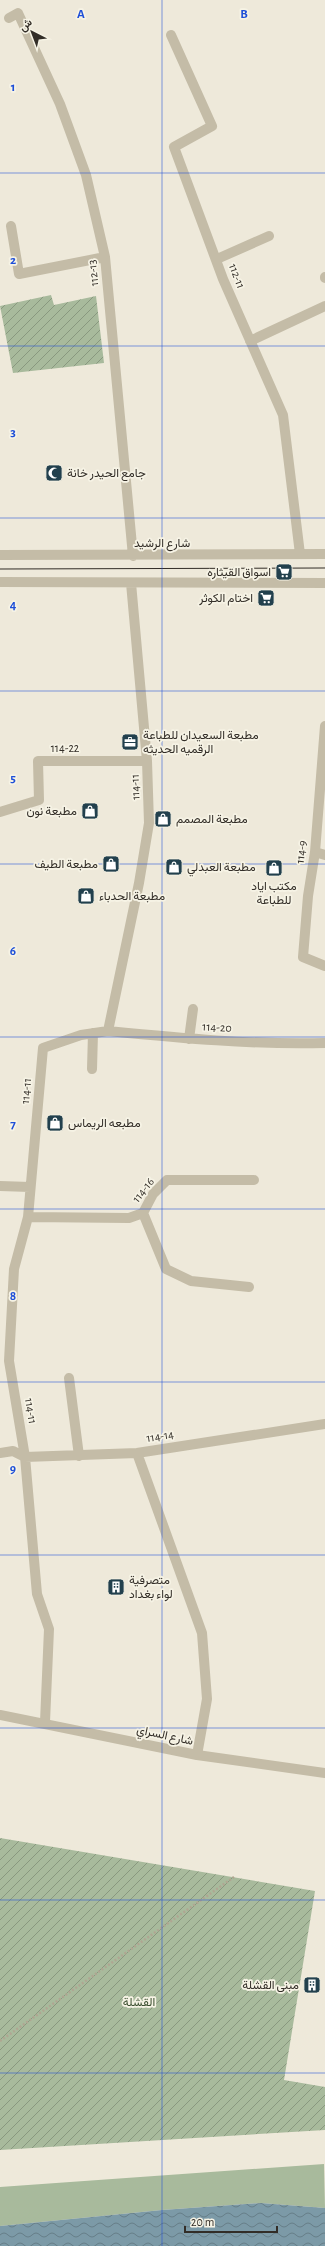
<svg xmlns="http://www.w3.org/2000/svg" width="325" height="2246" font-family="'Alegreya Sans',Vazirmatn,sans-serif">
  <style>
    .grass { fill: #a8ba9c }
    .garden { fill: url(#garden-furrows) }
    .water { fill: url(#water-waves) }
    .lines { fill: none; stroke-linecap: round; stroke-linejoin: round }
    .path { stroke: #afa692; stroke-width: 2.5; stroke-dasharray: 2 2; stroke-linecap: butt }
    .minor { stroke: #c4bca7; stroke-width: 10 }
    .tram { stroke: #322d27; stroke-width: 1 }
    .grid { fill: none; stroke: #1d4ed8; stroke-width: 1; stroke-opacity: 0.55 }
    .labels { text-anchor: middle; dominant-baseline: central; stroke-width: 3.5; stroke-linejoin: round; paint-order: stroke }
    .street-label { font-size: 12px; fill: #322d27; stroke: #f6f3e5 }
    .poi-label { font-size: 12px; fill: #322d27; stroke: #f6f3e5; text-anchor: start }
    .park-label { font-size: 12px; fill: #394d2e; stroke: #f6f3e5 }
    .grid-label { font-size: 13px; text-anchor: middle; font-weight: bold; fill: #1d4ed8; stroke: #f6f3e5; stroke-width: 3.5; stroke-linejoin: round; paint-order: stroke }
  </style>
  <defs>
    <pattern id="garden-furrows" width="10" height="10" patternUnits="userSpaceOnUse"><rect width="10" height="10" fill="#a8ba9c"/><path d="M-1 1l2-2M0 10L10 0M9 11l2-2" fill="none" stroke="#89987f"/></pattern>
    <pattern id="water-waves" width="16" height="10" patternUnits="userSpaceOnUse"><rect width="16" height="10" fill="#7c9aa7"/><path d="M0 5q4-4 8 0t8 0" fill="none" stroke="#667e88"/></pattern>
  </defs>
  <rect width="100%" height="100%" fill="#eee9da"/>
  <!-- grass -->
  <path class="grass" d="M324,2164L325,2208L261,2203L162,2210L0,2226V2187Z"/>
  <!-- garden -->
  <path class="garden" d="M51,295L54,305L96,296L104,363L13,373L0,306Z
    M0,1838L315,1891L284,2080L325,2087V2130L0,2150Z"/>
  <!-- water -->
  <path class="water" d="M261,2203L325,2208V2246H0V2226L162,2210Z"/>
  <g class="lines">
    <!-- path -->
    <path class="path" d="M0,2041L234,1877"/>
    <!-- minor -->
    <path class="minor" d="M9,18L18,13L60,104L86,175L105,257L133,556
      M171,35L212,126L174,147L223,279L283,415L300,554
      M11,226L19,274L105,257
      M217,259L269,236
      M325,277V278
      M250,341L325,306
      M0,555L325,554
      M0,582L325,583
      M325,726L315,852L308,896L303,957L325,966
      M0,812L39,800L38,761H147
      M315,852L325,855
      M108,1031C180,1038 253,1045 325,1043
      M189,1039L193,1009
      M92,1069L93,1033
      M0,1186L30,1187
      M143,1213L166,1269L191,1281L249,1287
      M28,1217L129,1218L143,1213L153,1194L167,1180H254
      M69,1378L79,1456
      M0,1453L13,1451L25,1457L137,1453L325,1424
      M137,1453L202,1633L207,1699L197,1755
      M0,1715L197,1755L325,1773
      M45,1722L49,1629L37,1594L25,1457L9,1361L14,1269L28,1217L43,1048L81,1035L108,1031L139,883L149,823L147,761L131,583"/>
    <!-- tram -->
    <path class="tram" d="M0,569L325,568"/>
  </g>
  <!-- grid -->
  <path class="grid" d="M162,0V2246M0,173H325M0,346H325M0,518H325M0,691H325M0,864H325M0,1037H325M0,1209H325M0,1382H325M0,1555H325M0,1728H325M0,1900H325M0,2073H325"/>
  <!-- icons -->
  <defs>
    <g id="mosque-square" transform="scale(0.9)"><rect x="-9" y="-9" width="18" height="18" rx="4" fill="#22404d" stroke="#f6f3e5"/><path d="M3.5-4.9A6 6 0 1 0 3.5 4.9A5 5 0 1 1 3.5-4.9Z" fill="#fff"/></g>
    <g id="supermarket-square" transform="scale(0.9)"><rect x="-9" y="-9" width="18" height="18" rx="4" fill="#22404d" stroke="#f6f3e5"/><path d="M-6-5.5h2.5l.6 2H6L4.5 2H-2.5L-4.4-4H-6ZM-1.5 3.2a1.3 1.3 0 1 0 .1 0ZM3 3.2a1.3 1.3 0 1 0 .1 0Z" fill="#fff"/></g>
    <g id="office-square" transform="scale(0.9)"><rect x="-9" y="-9" width="18" height="18" rx="4" fill="#22404d" stroke="#f6f3e5"/><path d="M-6-3h4V-5.5h4V-3h4V5H-6ZM-1-4.5V-3h2v-1.5ZM-6 0V1H6V0Z" fill="#fff"/></g>
    <g id="shop-square" transform="scale(0.9)"><rect x="-9" y="-9" width="18" height="18" rx="4" fill="#22404d" stroke="#f6f3e5"/><path d="M-5-2.5h2.3a2.7 3.5 0 0 1 5.4 0H5L5.5 6h-11ZM-1.5-2.5h3a1.5 2.3 0 0 0-3 0Z" fill="#fff"/></g>
    <g id="building-square" transform="scale(0.9)"><rect x="-9" y="-9" width="18" height="18" rx="4" fill="#22404d" stroke="#f6f3e5"/><path d="M-4-6H4V6H1V3H-1V6H-4ZM-2.5-4.3h1.7v1.8h-1.7ZM.8-4.3h1.7v1.8H.8ZM-2.5-1h1.7V.8h-1.7ZM.8-1h1.7V.8H.8Z" fill="#fff"/></g>
  </defs>
  <g fill-rule="evenodd">
    <use href="#mosque-square" x="54" y="473"/>
    <use href="#supermarket-square" x="284" y="572"/>
    <use href="#supermarket-square" x="266" y="598"/>
    <use href="#office-square" x="130" y="742"/>
    <use href="#shop-square" x="90" y="811"/>
    <use href="#shop-square" x="163" y="819"/>
    <use href="#shop-square" x="111" y="864"/>
    <use href="#shop-square" x="174" y="867"/>
    <use href="#shop-square" x="274" y="868"/>
    <use href="#shop-square" x="86" y="896"/>
    <use href="#shop-square" x="55" y="1123"/>
    <use href="#building-square" x="116" y="1587"/>
    <use href="#building-square" x="312" y="1985"/>
  </g>
  <g class="labels">
    <!-- street labels -->
    <g class="street-label">
      <text transform="translate(93 273) rotate(-96)">112-13</text>
      <text transform="translate(237 276) rotate(69)">112-11</text>
      <text x="162" y="543">شارع الرشيد</text>
      <text x="65" y="748">114-22</text>
      <text transform="translate(135 787) rotate(-92)">114-11</text>
      <text transform="translate(301 852) rotate(-83)">114-9</text>
      <text transform="translate(217 1027) rotate(3)">114-20</text>
      <text transform="translate(26 1091) rotate(-85)">114-11</text>
      <text transform="translate(143 1190) rotate(-52)">114-16</text>
      <text transform="translate(31 1411) rotate(81)">114-11</text>
      <text transform="translate(160 1436) rotate(-9)">114-14</text>
      <text transform="translate(165 1735) rotate(12)">شارع السراي</text>
    </g>
    <!-- poi labels -->
    <g class="poi-label">
      <text x="67" y="473">جامع الحيدر خانة</text>
      <text x="271" y="572" text-anchor="end">اسواق القيثاره</text>
      <text x="253" y="598" text-anchor="end">اختام الكوثر</text>
      <text x="143" y="735">مطبعة السعيدان للطباعة<tspan x="143" dy="14">الرقميه الحديثه</tspan></text>
      <text x="77" y="811" text-anchor="end">مطبعة نون</text>
      <text x="176" y="819">مطبعة المصمم</text>
      <text x="98" y="864" text-anchor="end">مطبعة الطيف</text>
      <text x="187" y="867">مطبعة العبدلي</text>
      <text x="274" y="886" text-anchor="middle">مكتب اياد<tspan x="274" dy="14">للطباعة</tspan></text>
      <text x="99" y="896">مطبعة الحدباء</text>
      <text x="68" y="1123">مطبعه الريماس</text>
      <text x="129" y="1580">متصرفية<tspan x="129" dy="14">لواء بغداد</tspan></text>
      <text x="299" y="1985" text-anchor="end">مبنى القشلة</text>
    </g>
    <!-- park labels -->
    <g class="park-label">
      <text x="139" y="2002">القشلة</text>
    </g>
  </g>
  <g class="grid-label">
    <text x="81" y="18">A</text>
    <text x="244" y="18">B</text>
    <text x="13" y="91">1</text>
    <text x="13" y="264">2</text>
    <text x="13" y="436">3</text>
    <text x="13" y="609">4</text>
    <text x="13" y="782">5</text>
    <text x="13" y="955">6</text>
    <text x="13" y="1128">7</text>
    <text x="13" y="1300">8</text>
    <text x="13" y="1473">9</text>
  </g>
  <!-- north arrow -->
  <g transform="translate(32 32) rotate(318)" stroke="#f6f3e5" stroke-width="3" paint-order="stroke">
  <path d="M0-3L7 15L0 10L-7 15Z" fill="#322d27"/>
  <text y="-6" font-size="11" font-weight="bold" text-anchor="middle" fill="#322d27">ش</text>
  </g>
  <!-- scale -->
  <path d="M185 2226v6h92v-6" fill="none" stroke="#322d27" stroke-width="2"/>
  <text x="191" y="2226" font-size="12" fill="#322d27" stroke="#f6f3e5" stroke-width="3" paint-order="stroke">20 m</text>
</svg>
